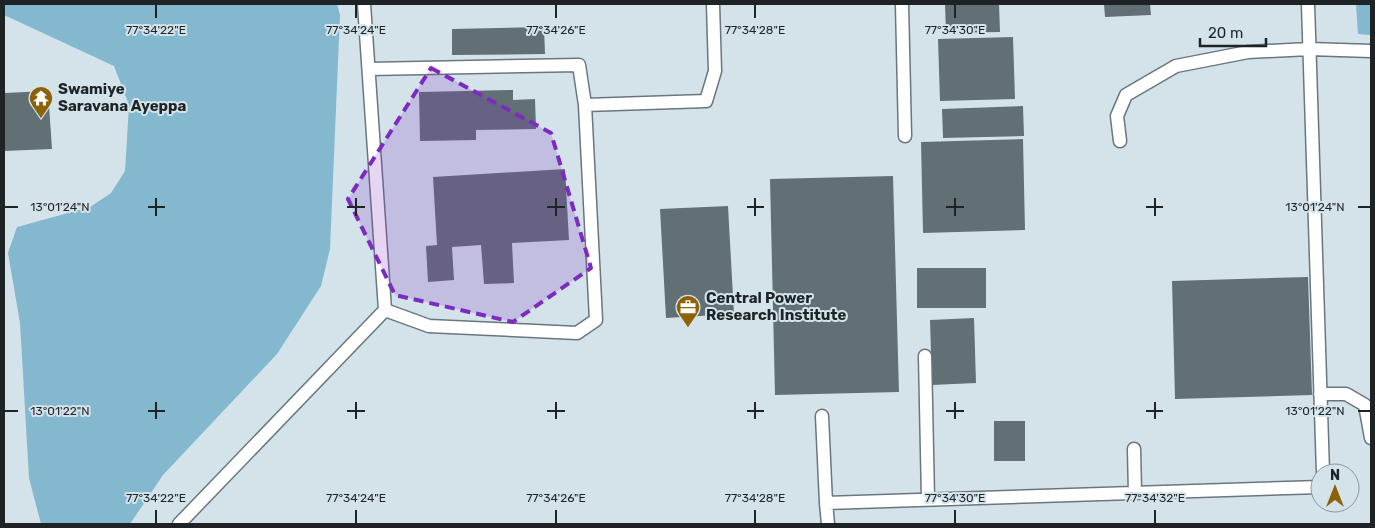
<svg xmlns="http://www.w3.org/2000/svg" width="1375" height="528" font-family="Rubik,sans-serif">
  <style>
    .green { fill: #84b8cf }
    .building { fill: #627076 }
    .lines { fill: none; stroke-linecap: round; stroke-linejoin: round }
    .lane-casing { stroke: #69777d; stroke-width: 15 }
    .lane { stroke: #fff; stroke-width: 12 }
    .marked { fill: #7b2cbf; fill-opacity: 0.2; stroke: #7b2cbf; stroke-width: 4; stroke-dasharray: 10 6; stroke-linejoin: round }
    .ticks { fill: none; stroke: #1e2426; stroke-width: 2 }
    .labels { text-anchor: middle; dominant-baseline: central; stroke-width: 4; stroke-linejoin: round; paint-order: stroke }
    .poi-label { font-size: 15px; font-weight: bold; fill: #1e2426; stroke: #d4e3ea; text-anchor: start }
    .ticks-label { font-size: 12px; text-anchor: middle; fill: #1e2426; stroke: #d4e3ea; stroke-width: 4; stroke-linejoin: round; paint-order: stroke }
  </style>
  <rect width="100%" height="100%" fill="#d4e3ea"/>
  <!-- green -->
  <path class="green" d="M4,4H337L340,15L330,249L321,286L277,354L163,475L130,524H41L29,478L20,323L8,253L17,227L90,207L111,193L125,171L129,105L114,66L4,15Z
    M1356,4H1371V35L1358,34Z"/>
  <!-- building -->
  <path class="building" d="M945,4H999L1000,32L946,33Z
    M1104,4H1150L1151,15L1105,17Z
    M544,27L545,54L452,55V29Z
    M1013,37L1015,99L940,101L938,39Z
    M513,90V100L535,99L536,129L476,130V140L420,141L419,92Z
    M48,91L52,149L4,151V93Z
    M1023,106L1024,136L943,138L942,109Z
    M1023,139L1025,230L923,233L921,142Z
    M565,169L569,240L512,243L514,283L484,284L481,245L452,247L454,280L428,282L426,246L437,245L433,177Z
    M893,176L899,392L775,395L770,179Z
    M728,206L734,314L666,318L660,209Z
    M917,268H986V308H917Z
    M1308,277L1312,395L1175,399L1172,281Z
    M974,318L976,383L932,385L930,320Z
    M994,421H1025V461H994Z"/>
  <g class="lines">
    <!-- lane casing -->
    <g class="lane-casing">
      <path id="lane" d="M364,4L385,310L429,326L577,333L596,320L585,105L706,101L715,71L713,4
        M902,4L905,136
        M1308,4L1323,473
        M369,69L579,65L585,105
        M1120,141L1117,116L1126,95L1176,66L1248,52L1309,49L1371,51
        M925,356L928,499
        M1320,394H1346L1365,405L1371,438
        M822,416L826,503
        M1134,449L1135,493
        M179,524L385,310
        M828,524L826,503L1320,487"/>
    </g>
    <!-- lane -->
    <use href="#lane" class="lane"/>
  </g>
  <!-- marked area -->
  <path class="marked" d="M431,68L551,133L591,268L513,322L395,295L348,199Z"/>
  <!-- ticks -->
  <path class="ticks" d="M156,5V18M356,5V18M556,5V18M755,5V18M955,5V18M156,198V216M356,198V216M556,198V216M755,198V216M955,198V216M1155,198V216M5,207H18M148,207H165M347,207H365M547,207H565M747,207H764M946,207H964M1146,207H1163M1358,207H1370M156,402V419M356,402V419M556,402V419M755,402V419M955,402V419M1155,402V419M5,411H18M148,411H165M347,411H365M547,411H565M747,411H764M946,411H964M1146,411H1163M1358,411H1370M156,510V523M356,510V523M556,510V523M755,510V523M955,510V523M1155,510V523"/>
  <!-- icons -->
  <defs>
    <g id="temple-pin" transform="scale(1.25)"><path d="M0 17L-7.5 6A9.5 9.5 0 1 1 7.5 6Z" fill="#8d6207" stroke="#d4e3ea"/><path d="M0-6L5-2H3V0L6.5 2.5H4V6H1.5V3h-3V6H-4V2.5H-6.5L-3 0V-2H-5Z" fill="#fff"/></g>
    <g id="office-pin" transform="scale(1.25)"><path d="M0 17L-7.5 6A9.5 9.5 0 1 1 7.5 6Z" fill="#8d6207" stroke="#d4e3ea"/><path d="M-6-3h4V-5.5h4V-3h4V5H-6ZM-1-4.5V-3h2v-1.5ZM-6 0V1H6V0Z" fill="#fff"/></g>
  </defs>
  <g fill-rule="evenodd">
    <use href="#temple-pin" x="41" y="98"/>
    <use href="#office-pin" x="688" y="307"/>
  </g>
  <g class="labels">
    <!-- poi labels -->
    <g class="poi-label">
      <text x="58" y="89">Swamiye<tspan x="58" dy="17">Saravana Ayeppa</tspan></text>
      <text x="706" y="298">Central Power<tspan x="706" dy="17">Research Institute</tspan></text>
    </g>
  </g>
  <g class="ticks-label">
    <text x="156" y="34">77°34'22"E</text>
    <text x="356" y="34">77°34'24"E</text>
    <text x="556" y="34">77°34'26"E</text>
    <text x="755" y="34">77°34'28"E</text>
    <text x="955" y="34">77°34'30"E</text>
    <text x="60" y="211">13°01'24"N</text>
    <text x="1315" y="211">13°01'24"N</text>
    <text x="60" y="415">13°01'22"N</text>
    <text x="1315" y="415">13°01'22"N</text>
    <text x="156" y="502">77°34'22"E</text>
    <text x="356" y="502">77°34'24"E</text>
    <text x="556" y="502">77°34'26"E</text>
    <text x="755" y="502">77°34'28"E</text>
    <text x="955" y="502">77°34'30"E</text>
    <text x="1155" y="502">77°34'32"E</text>
  </g>
  <!-- border -->
  <rect width="1375" height="528" fill="none" stroke="#1e2426" stroke-width="10"/>
  <!-- north arrow -->
  <g transform="translate(1335 488)"><circle r="24" fill="#d4e3ea" stroke="#8b979c"/>
  <path d="M0-4L9 19L0 12L-9 19Z" fill="#8d6207"/>
  <text y="-8" font-size="14" font-weight="bold" text-anchor="middle" fill="#1e2426">N</text>
  </g>
  <!-- scale -->
  <path d="M1200 38v8h66v-8" fill="none" stroke="#1e2426" stroke-width="2.5"/>
  <text x="1208" y="38" font-size="15" fill="#1e2426" stroke="#d4e3ea" stroke-width="4" paint-order="stroke">20 m</text>
</svg>
